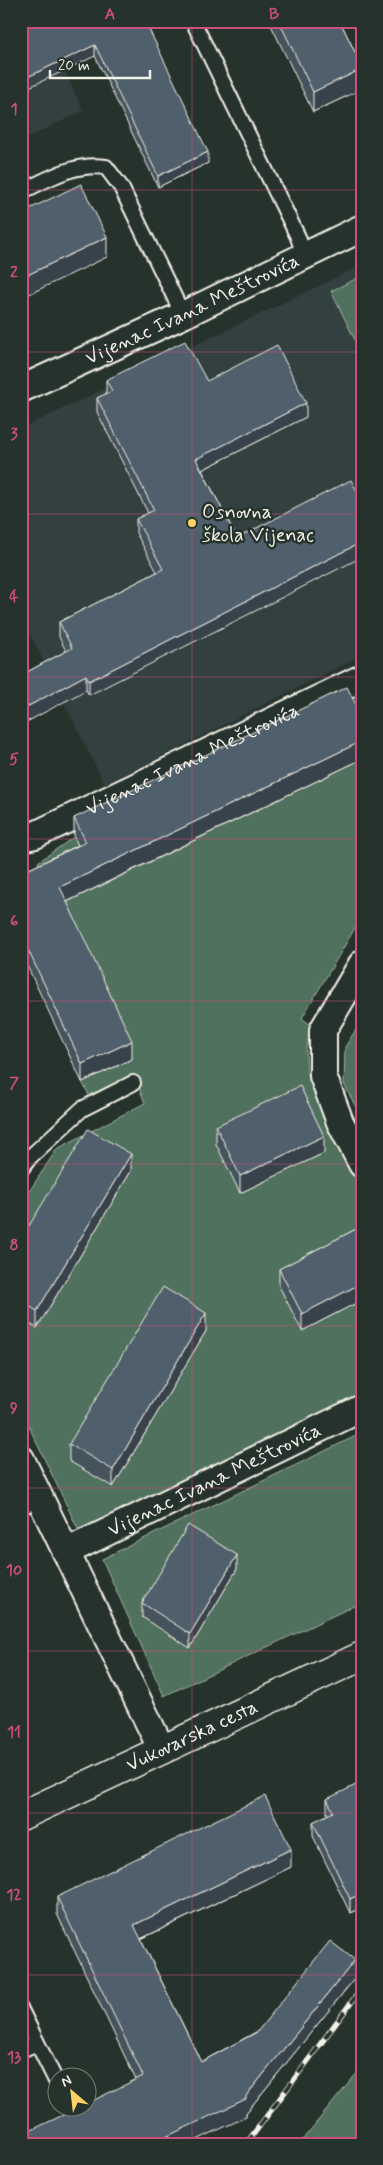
<svg xmlns="http://www.w3.org/2000/svg" width="383" height="2165" font-family="Mynerve,sans-serif">
  <style>
    .built { fill: #334040 }
    .green { fill: #4f715d; stroke: #a2b1a2 }
    .lines { fill: none; stroke-linecap: round; stroke-linejoin: round }
    .lane-casing { stroke: #f4f1e8; stroke-width: 18 }
    .street-casing { stroke: #f4f1e8; stroke-width: 30 }
    .secondary-casing { stroke: #f4f1e8; stroke-width: 31 }
    .lane { stroke: #26332d; stroke-width: 14 }
    .street { stroke: #26332d; stroke-width: 26 }
    .secondary { stroke: #26332d; stroke-width: 28 }
    .rail-casing { stroke: #f4f1e8; stroke-width: 5.5 }
    .rail { stroke: #26332d; stroke-width: 4; stroke-dasharray: 11; stroke-linecap: butt }
    .wall { fill: #45535d; stroke: #f4f1e8 }
    .shaded-wall { fill: #38434c; stroke: #f4f1e8 }
    .building { fill: #50606c; stroke: #f4f1e8 }
    .grid { fill: none; stroke: #ce4e7e; stroke-width: 1; stroke-opacity: 0.55 }
    .poi-dot { fill: #ffd166; stroke: #26332d; stroke-width: 2 }
    .labels { text-anchor: middle; dominant-baseline: central; stroke-width: 5; stroke-linejoin: round; paint-order: stroke }
    .street-label { font-size: 20px; fill: #f4f1e8; stroke: #26332d }
    .poi-label { font-size: 20px; fill: #f4f1e8; stroke: #26332d; text-anchor: start }
    .neatline { fill: none; stroke: #ce4e7e; stroke-width: 2 }
    .grid-label { font-size: 16px; text-anchor: middle; font-weight: bold; fill: #ce4e7e }
  </style>
  <rect width="100%" height="100%" fill="#26332d"/>
  <filter id="ink" filterUnits="userSpaceOnUse"><feTurbulence type="fractalNoise" baseFrequency=".02" numOctaves="2"/><feDisplacementMap in="SourceGraphic" scale="10" xChannelSelector="R" yChannelSelector="G"/><feConvolveMatrix kernelMatrix="1 2 1 2 8 2 1 2 1" color-interpolation-filters="sRGB"/></filter>
  <g filter="url(#ink)">
    <!-- built -->
    <path class="built" d="M21,21H42L83,111L21,141Z
      M362,265V655L105,785L21,616V429Z"/>
    <!-- green -->
    <path class="green" d="M362,276V354L331,291Z
      M362,759V916L302,1018L314,1028L306,1048L307,1072L362,1184V1398L97,1523L78,1529L21,1410V1204L57,1149L145,1103L134,1075L89,1095L82,1082L132,1059L38,862L74,837L99,887Z
      M362,1020V1119L344,1084L345,1047Z
      M362,1433V1602L164,1696L102,1559Z
      M362,2067V2144H299Z"/>
    <g class="lines">
      <!-- lane casing -->
      <g class="lane-casing">
        <path id="lane" d="M193,21L298,237L304,257
          M21,192C50,178 73,163 106,167L121,187L183,315
          M21,1169L30,1157L82,1109L133,1083
          M21,1507L41,1498
          M21,2010L58,2085
          M21,2050L37,2043"/>
      </g>
      <!-- street casing -->
      <g class="street-casing">
        <g id="street">
          <path id="s1" d="M21,389L183,315L362,228"/>
          <path id="s2" d="M21,838L35,835L362,678"/>
          <path d="M362,964L323,1030V1076L340,1122L362,1164"/>
          <path d="M21,1459L162,1750"/>
          <path id="s3" d="M66,1552L362,1408"/>
        </g>
      </g>
      <!-- secondary casing -->
      <g class="secondary-casing">
        <g id="secondary">
          <path id="s4" d="M21,1816L362,1656"/>
        </g>
      </g>
      <!-- lane -->
      <use href="#lane" class="lane"/>
      <!-- street -->
      <use href="#street" class="street"/>
      <!-- secondary -->
      <use href="#secondary" class="secondary"/>
      <!-- rail casing -->
      <g class="rail-casing">
        <path id="rail" d="M246,2144L362,1988"/>
      </g>
      <!-- rail -->
      <use href="#rail" class="rail"/>
    </g>
    <!-- wall -->
    <path class="wall" d="M21,21H145L208,163L158,187L95,56Z
      M269,21H340L362,67V89L313,112Z
      M106,380L207,381L306,417L202,470L237,538L89,695L86,690L27,672L66,651L59,637V622L157,572L136,533V519L148,513L97,412V398L106,394Z
      M362,717V759L67,902L132,1059L82,1082L21,953V873L78,845L74,837V818Z
      M216,1126L324,1153L240,1193L216,1144Z
      M131,1171L37,1328L21,1319V1239Z
      M362,1226V1300L302,1331L279,1286V1269Z
      M206,1331L113,1487L69,1461V1444Z
      M237,1569L190,1648L142,1617V1603Z
      M362,1787V1907L350,1913L313,1836V1822L328,1815L327,1813V1799Z
      M291,1867L141,1939L201,2062L355,1978L246,2113V2117L136,2080L57,1914V1897Z"/>
    <!-- shaded-wall -->
    <path class="shaded-wall" d="M95,45V56L21,91V80Z
      M362,69V89L313,112V92Z
      M208,152V163L158,187V176Z
      M107,237V257L21,298V278Z
      M306,403V417L196,473V459Z
      M362,542V557L89,695V681Z
      M86,675V690L21,725V710Z
      M362,741V759L60,905V887Z
      M132,1041V1059L82,1082V1064Z
      M324,1136V1153L240,1193V1176Z
      M131,1154V1171L37,1328V1311Z
      M362,1283V1300L302,1331V1314Z
      M206,1313V1331L113,1487V1470Z
      M237,1555V1569L190,1648V1634Z
      M291,1849V1867L134,1942V1925Z
      M362,1893V1907L350,1913V1899Z
      M355,1960V1978L246,2113V2117L188,2144H151L246,2096Z"/>
    <!-- building -->
    <path class="building" d="M21,21H145L208,152L158,176L95,45L21,80Z
      M279,21H340L362,67V69L313,92Z
      M81,184L107,237L21,278V213Z
      M185,341L207,381L277,345L306,403L196,459L237,538L351,480L362,500V542L89,681L86,675L21,710V660L27,672L72,648L59,622L163,569L136,519L154,510L97,398L112,391L106,380Z
      M347,687L362,717V741L60,887L132,1041L82,1064L21,935V873L86,842L74,818Z
      M300,1086L324,1136L240,1176L216,1126Z
      M88,1129L131,1154L37,1311L21,1301V1239Z
      M362,1226V1283L302,1314L279,1269Z
      M163,1287L206,1313L113,1470L69,1444Z
      M188,1525L237,1555L190,1634L142,1603Z
      M360,1783L362,1787V1893L350,1899L313,1822L333,1812L327,1799Z
      M265,1796L291,1849L134,1925L201,2062L257,2032L330,1941L355,1960L246,2096V2099L151,2144H21V2135L78,2108H88V2103L143,2076L57,1897Z"/>
  </g>
  <!-- grid -->
  <path class="grid" d="M192,21V2144M21,190H362M21,352H362M21,514H362M21,677H362M21,839H362M21,1001H362M21,1164H362M21,1326H362M21,1488H362M21,1651H362M21,1813H362M21,1975H362"/>
  <!-- markers -->
  <circle class="poi-dot" cx="192" cy="523" r="5"/>
  <g class="labels">
    <!-- street labels -->
    <g class="street-label">
      <text stroke="none"><textPath href="#s1" startOffset="189">Vijenac Ivana Meštrovića</textPath></text>
      <text stroke="none"><textPath href="#s2" startOffset="189">Vijenac Ivana Meštrovića</textPath></text>
      <text stroke="none"><textPath href="#s3" startOffset="165">Vijenac Ivana Meštrovića</textPath></text>
      <text stroke="none"><textPath href="#s4" startOffset="189">Vukovarska cesta</textPath></text>
    </g>
    <!-- poi labels -->
    <g class="poi-label">
      <text x="202" y="512">Osnovna<tspan x="202" dy="23">škola Vijenac</tspan></text>
    </g>
  </g>
  <!-- margin -->
  <rect width="383" height="2165" fill="none" stroke="#26332d" stroke-width="55"/>
  <!-- north arrow -->
  <g transform="translate(72 2092) rotate(332)"><circle r="24" fill="#26332d" stroke="#787f78"/>
  <path d="M0-4L9 19L0 12L-9 19Z" fill="#ffd166"/>
  <text y="-8" font-size="14" font-weight="bold" text-anchor="middle" fill="#f4f1e8">N</text>
  </g>
  <!-- scale -->
  <path d="M50 70v8h100v-8" fill="none" stroke="#f4f1e8" stroke-width="2.5"/>
  <text x="58" y="70" font-size="15" fill="#f4f1e8" stroke="#26332d" stroke-width="4" paint-order="stroke">20 m</text>
  <rect x="28" y="28" width="328" height="2110" class="neatline"/>
  <g class="grid-label">
    <text x="110" y="19">A</text>
    <text x="274" y="19">B</text>
    <text x="14" y="114">1</text>
    <text x="14" y="277">2</text>
    <text x="14" y="439">3</text>
    <text x="14" y="601">4</text>
    <text x="14" y="764">5</text>
    <text x="14" y="926">6</text>
    <text x="14" y="1088">7</text>
    <text x="14" y="1250">8</text>
    <text x="14" y="1413">9</text>
    <text x="14" y="1575">10</text>
    <text x="14" y="1737">11</text>
    <text x="14" y="1900">12</text>
    <text x="14" y="2062">13</text>
  </g>
</svg>
